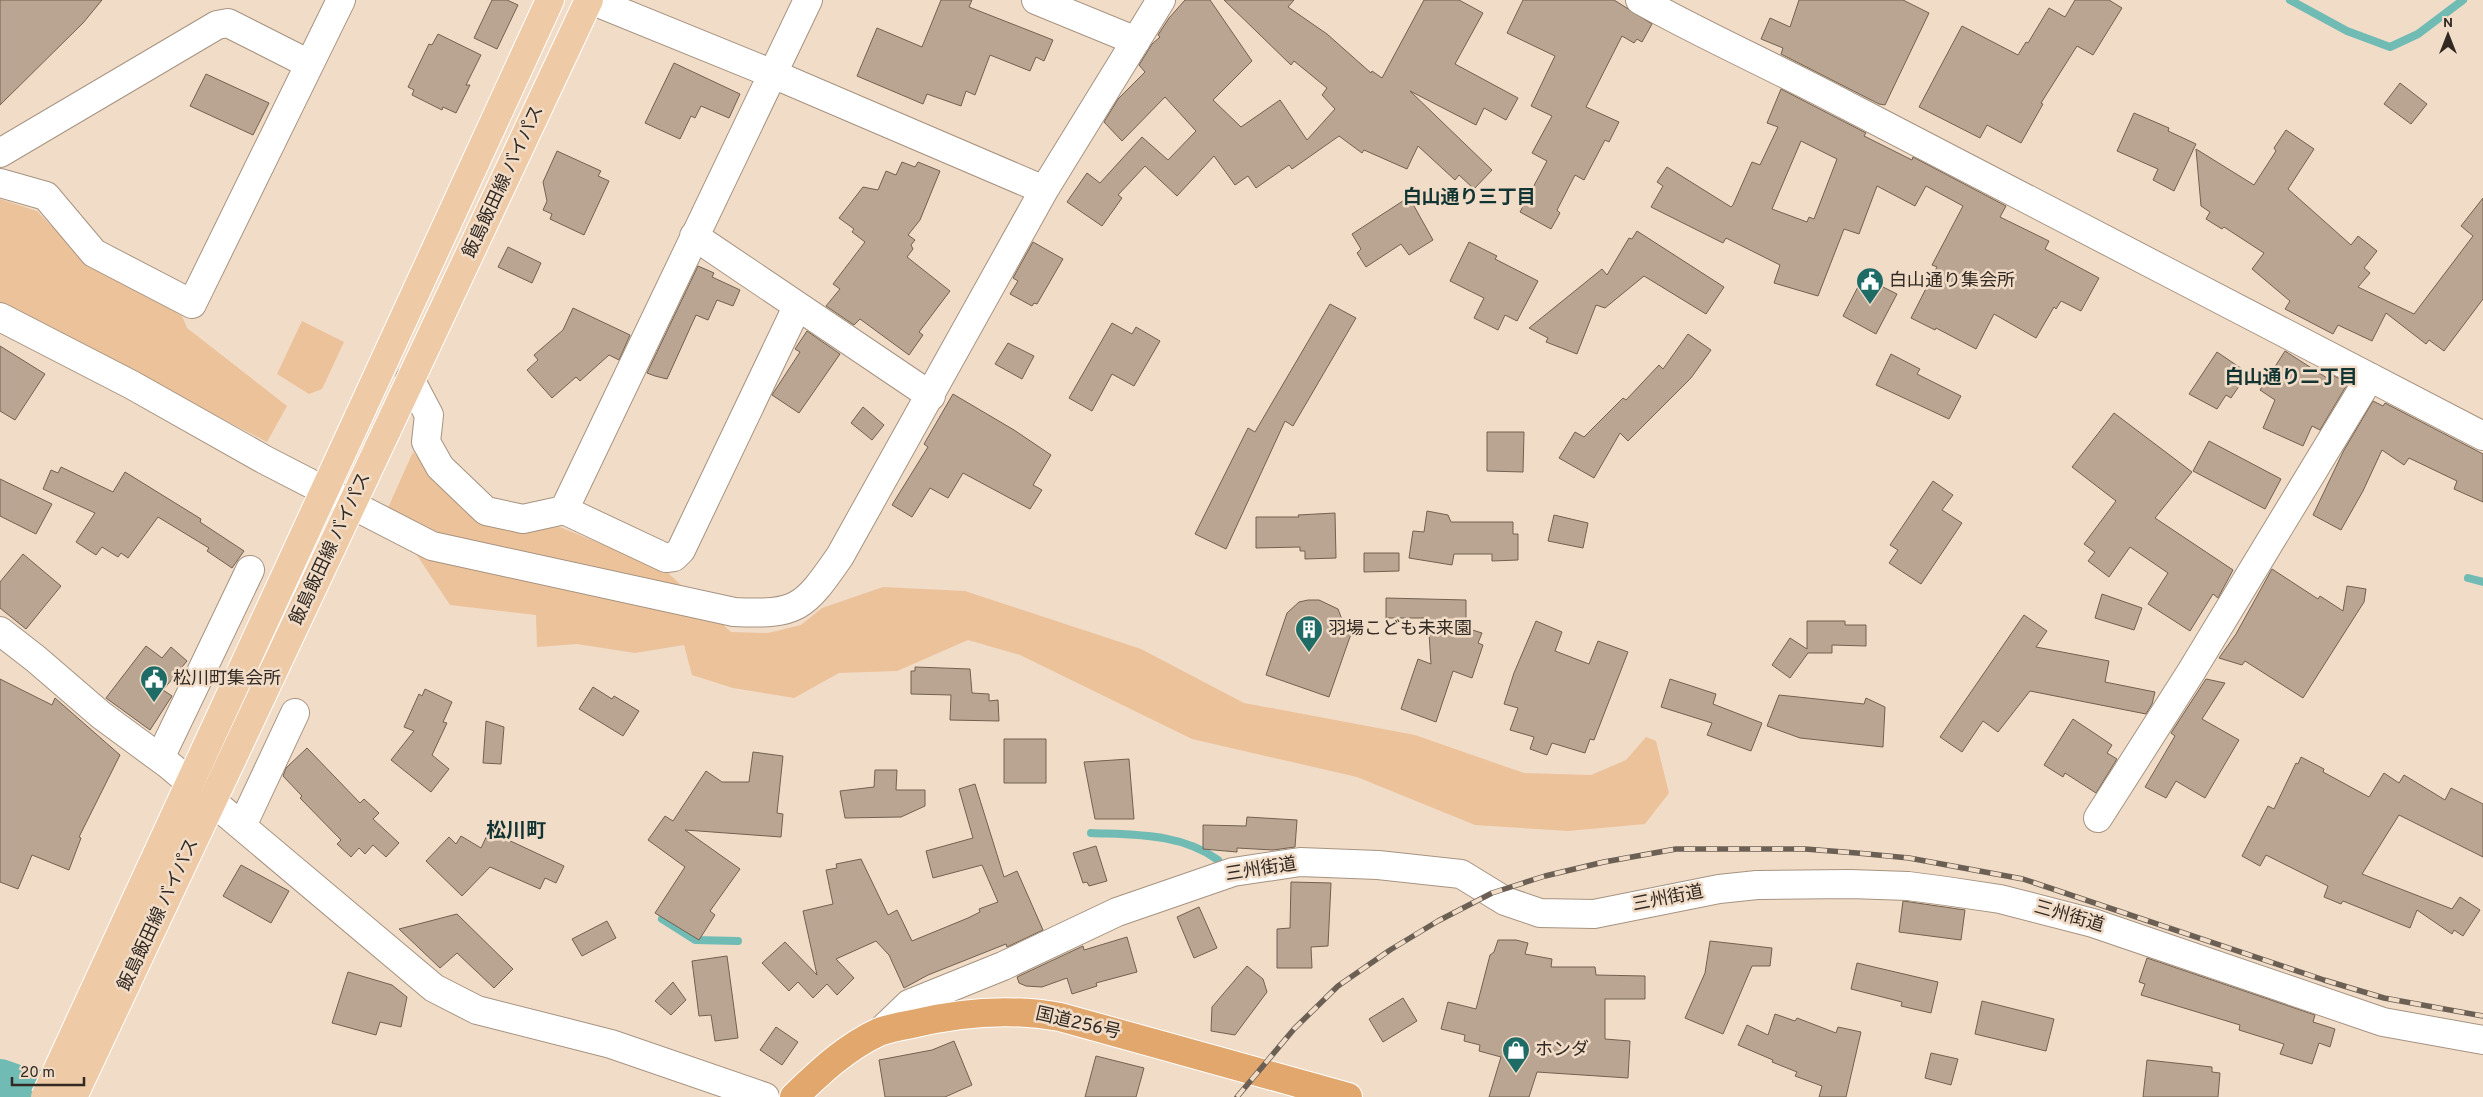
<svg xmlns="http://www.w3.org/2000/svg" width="2483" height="1097" font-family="Overpass,'Noto Sans JP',sans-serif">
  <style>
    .green { fill: #ecc29b }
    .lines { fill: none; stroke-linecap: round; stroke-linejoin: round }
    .stream { stroke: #71bbb5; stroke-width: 8 }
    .river { stroke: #71bbb5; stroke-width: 44 }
    .building { fill: #b9a592; stroke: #73604f; fill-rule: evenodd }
    .minor-casing { stroke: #a69380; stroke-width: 30 }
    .major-casing { stroke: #fff; stroke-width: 30 }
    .highway-casing { stroke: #fff; stroke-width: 30 }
    .minor { stroke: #fff; stroke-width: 28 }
    .major { stroke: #eecaa7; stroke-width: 28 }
    .highway { stroke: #e2a76d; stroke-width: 28 }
    .rail-casing { stroke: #6c6055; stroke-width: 5.5 }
    .rail { stroke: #f1dcc8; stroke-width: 4; stroke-dasharray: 11; stroke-linecap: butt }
    .major-bridge-casing { stroke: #fff; stroke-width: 30; stroke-linecap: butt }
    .major-bridge { stroke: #eecaa7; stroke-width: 28 }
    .labels { text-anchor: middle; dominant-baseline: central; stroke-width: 5; stroke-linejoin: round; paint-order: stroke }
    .street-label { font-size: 18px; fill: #312922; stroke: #f1dcc8 }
    .poi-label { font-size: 18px; fill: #312922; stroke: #f1dcc8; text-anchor: start }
    .neighbourhood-label { font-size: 19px; font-weight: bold; fill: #123432; stroke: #f1dcc8 }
    .quarter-label { font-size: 20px; font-weight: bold; fill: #123432; stroke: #f1dcc8 }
  </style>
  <rect width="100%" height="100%" fill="#f1dcc8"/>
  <!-- green -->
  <path class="green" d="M0,199L37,211L85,261L182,316L187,328L287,406L267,442L0,305Z
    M302,321L344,342L322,389L309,394L277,374Z
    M413,452L460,507L507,531L560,527L665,570L731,632L768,633L801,625L822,608L883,587L965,591L1141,649L1244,703L1415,735L1524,773L1591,775L1626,760L1646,737L1656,741L1669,793L1645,824L1568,831L1475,825L1357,777L1192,739L1020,655L968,640L897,671L839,673L794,698L733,688L692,675L684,645L635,653L577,644L537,647L536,615L450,605L387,510Z"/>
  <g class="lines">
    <!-- stream -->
    <path class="stream" d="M2290,0L2347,31L2390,47L2418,34L2463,0
      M2468,578L2483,582
      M1091,833C1135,835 1181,833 1218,860
      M662,919L695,940L738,941"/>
    <!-- river -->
    <path class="river" d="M0,1081L17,1087L62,1097"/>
  </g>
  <!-- building -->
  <path class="building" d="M0,0H102L83,23L0,105Z
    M492,0H507L518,5L497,49L474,38Z
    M941,0H972L969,7L1053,40L1044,61L1036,57L1030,71L990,55L975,95L966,91L961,106L927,94L923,104L857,76L877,28L922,47Z
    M1185,0H1210L1252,61L1213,100L1241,127L1280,100L1307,140L1335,109L1322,95L1327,88L1294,61L1291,65L1224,0H1294L1288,7L1327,34L1371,73L1372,71L1382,78L1424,0H1459L1483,13L1455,64L1518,98L1506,120L1484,108L1476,125L1410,91L1492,170L1474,189L1459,175L1455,180L1418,146L1407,169L1364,150L1362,153L1339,136L1292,169L1289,165L1256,188L1248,176L1235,185L1214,156L1177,196L1145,166L1118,195L1122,198L1102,226L1067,202L1087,173L1100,183L1142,137L1168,160L1196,131L1165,97L1122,141L1104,122L1118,99L1145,72L1139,65L1152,44L1160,37L1158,35L1169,18Z
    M1523,0H1614L1652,24L1642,42L1637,39L1634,43L1622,36L1586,107L1619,122L1609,142L1605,140L1584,180L1575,175L1557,210L1560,213L1551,229L1520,212L1547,161L1532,153L1552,116L1531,106L1555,56L1507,33Z
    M1799,0H1903L1929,13L1885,105L1879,104L1781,54L1783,48L1761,39L1770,18L1790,27Z
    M2075,0H2109L2122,8L2093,55L2077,46L2041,103L2043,104L2021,143L1987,125L1980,138L1919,107L1962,26L2018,55L2026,42L2028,43L2049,8L2065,17Z
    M438,34L481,55L466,85H470L456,113L443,107L442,110L412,95L414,90L408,87L429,44L432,45Z
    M674,63L740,94L729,118L701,106L695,118L691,116L680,139L645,123Z
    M206,74L269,103L253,135L190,106Z
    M2400,83L2427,104L2411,124L2384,104Z
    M1781,89L1866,133L1864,136L1912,160L1913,157L2006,206L2000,217L2049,241L2045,249L2099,278L2081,311L2061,301L2056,309L2054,307L2036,338L1994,314L1976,349L1936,328L1935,330L1911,318L1937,267L1932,265L1963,206L1926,186L1915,206L1877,186L1859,234L1844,229L1818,296L1774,283L1780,265L1726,238L1723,243L1651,207L1663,186L1657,182L1667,167L1731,207L1733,205L1752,162L1760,165L1778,127L1767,123ZM1801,141L1837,159L1814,219L1809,217L1807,222L1772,209Z
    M2134,113L2169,128L2168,131L2196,144L2174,191L2153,180L2158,169L2117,151Z
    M2286,130L2314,149L2288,189L2351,245L2358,236L2377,251L2364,268L2370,273L2358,287L2414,314L2473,236L2461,226L2483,198V299L2444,351L2429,340L2426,344L2386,313L2372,341L2338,325L2333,334L2285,309L2290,301L2252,269L2264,253L2224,227L2222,229L2206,219L2210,212L2201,206L2196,149L2254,185L2276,151L2274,148Z
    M557,151L601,171L598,176L609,181L584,235L550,219L552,214L543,210L547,201L543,182Z
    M902,162L915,167L918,162L940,171L920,220L908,235L915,240L911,245L913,249L907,257L950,291L919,332L923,335L909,355L860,319L854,325L826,306L840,289L833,284L865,242L852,232L854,229L839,218L863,187L878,190L886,171L896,175Z
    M1409,197L1433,240L1409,255L1401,244L1366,267L1357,253L1361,249L1352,234Z
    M1637,231L1724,287L1706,314L1644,276L1605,308L1596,305L1577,354L1546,342L1548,338L1529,328L1602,269L1607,275L1629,238L1632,239Z
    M1033,242L1063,259L1037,304L1034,303L1032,306L1010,294L1018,281L1013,278Z
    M1469,242L1497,256L1495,259L1538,281L1517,321L1505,315L1498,330L1474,318L1484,298L1450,281Z
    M508,247L541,263L532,283L498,267Z
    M698,266L714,273L712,277L740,290L733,306L717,300L708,320L696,315L667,379L655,376L647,373Z
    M1863,277L1897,294L1876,334L1843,316Z
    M1330,304L1356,318L1293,426L1285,421L1226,549L1195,534L1248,428L1255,432Z
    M573,308L630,335L619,360L609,355L580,381L576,377L552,398L527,370L538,360L534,355L563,330Z
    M1112,323L1132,334L1136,327L1160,341L1134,386L1112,374L1092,411L1069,398Z
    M807,331L840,354L799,413L772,395L800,352L795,349Z
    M1688,334L1711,350L1691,378L1628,441L1620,433L1594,478L1559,458L1575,432L1584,437L1623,398L1626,400L1659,365L1663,369Z
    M1008,343L1034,356L1022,379L995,364Z
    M0,346L45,374L15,420L0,411Z
    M2285,351L2327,378L2330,374L2348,383L2320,430L2312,426L2303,446L2263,428L2275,400L2260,390Z
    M2217,352L2248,373L2231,398L2226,395L2217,409L2189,394Z
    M1891,354L1920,369L1917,374L1961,396L1949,419L1876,385Z
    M953,394L1014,430L1051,455L1033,485L1042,490L1030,509L963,473L948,498L930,488L912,517L892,505L928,447L924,444Z
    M2373,401L2383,406L2385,403L2483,454V502L2454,489L2457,481L2409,458L2404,465L2382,450L2363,491L2341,530L2313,515L2344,450Z
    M863,407L884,425L872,440L851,423Z
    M2114,413L2192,472L2155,518L2233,570L2218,598L2213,594L2190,631L2148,604L2168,573L2130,547L2109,577L2088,561L2095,552L2084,544L2116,501L2072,467Z
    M1487,432H1524L1523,472L1487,471Z
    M2209,441L2281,479L2265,509L2193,471Z
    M61,467L113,492L125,472L201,519L200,522L244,551L232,568L207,551L209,548L158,517L128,558L121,553L118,557L102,547L96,555L76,542L95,513L43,489L51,470L58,473Z
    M0,479L52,504L36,534L0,516Z
    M1933,481L1953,495L1942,510L1962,523L1921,584L1889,563L1898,550L1890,545Z
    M1427,511L1448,515L1451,522H1513V534H1518V560L1492,561V554H1454L1452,565L1409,558L1413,531L1424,532Z
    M1335,513L1336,558L1305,559V551H1300V547L1256,548V517H1299L1298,515Z
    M1554,515L1588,523L1583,548L1548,541Z
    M1364,553H1399V571L1364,572Z
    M23,554L61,586L26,629L0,608V582Z
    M2272,569L2318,599L2320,596L2343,611L2347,586L2366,589L2364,602L2303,698L2245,661L2242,665L2219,658L2236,634Z
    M2102,594L2142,608L2134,630L2095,618Z
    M1386,598L1466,600V628L1482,633L1478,643L1483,645L1472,678L1453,671L1436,722L1401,709L1418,659L1431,664L1428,618H1386Z
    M1308,600H1319L1338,609L1346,630L1352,631L1329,697L1266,675L1287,613L1299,602Z
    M2024,615L2047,631L2036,647L2109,661L2105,682L2155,692L2152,704L2146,714L2030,691L1998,732L1983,721L1962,752L1940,737Z
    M1536,621L1562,632L1555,651L1589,664L1598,641L1628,652L1594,740L1590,739L1585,753L1552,743L1547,755L1530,749L1534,737L1510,730L1518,708L1504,704L1514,673Z
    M1807,621H1845V625H1866V646L1832,645V653H1808L1790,678L1772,665L1790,638L1807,649Z
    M146,646L162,658L171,647L187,661L163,690L172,696L150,730L106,698Z
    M915,667L970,669L972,693L989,694V701L998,700L999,721L950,720L951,695L911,694V671H915Z
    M0,679L52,705L55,698L120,755L79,837L81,838L69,870L32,855L18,889L0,882Z
    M1670,679L1716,694L1713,704L1762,723L1751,751L1707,735L1712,723L1661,707Z
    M2206,679L2225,683L2202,719L2239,740L2205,798L2176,781L2166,798L2145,787L2175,736L2171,733Z
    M593,687L612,699L614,696L639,711L623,736L579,709Z
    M425,689L452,702L443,722L447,723L432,755L449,769L431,792L391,760L414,731L404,727L419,694L422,696Z
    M1779,695L1864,704L1866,698L1885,707L1883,747L1800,738L1767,726Z
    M2073,719L2112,745L2107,753L2117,759L2096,793L2065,773L2063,777L2044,765Z
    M486,721L504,727L501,764L483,763Z
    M1004,739H1046V783H1004Z
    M307,748L360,803L364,799L379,813L373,819L399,843L386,857L373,845L365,854L359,848L351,857L337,844L341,840L300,798L302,796L283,776L286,768Z
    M753,752L783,756L777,813L783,814L781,837L685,830L740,869L710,911L715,915L699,940L655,913L685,867L648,840L665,816L673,821L706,771L722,782H749Z
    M2301,757L2324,769L2323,772L2369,797L2384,773L2399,783L2404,775L2445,800L2451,788L2483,804V857L2399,815L2362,874L2452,909L2460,897L2480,910L2463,936L2454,930L2452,934L2417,910L2410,928L2343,901L2341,904L2324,897L2328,886L2266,855L2260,866L2242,856L2268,806L2274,809L2296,763L2298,764Z
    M1129,759L1134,819H1095L1084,762Z
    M875,770H897L896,790H925V806L901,817L845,818L840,791L874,787Z
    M975,784L1004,877L1017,871L1043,930L1007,947L1006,944L928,975L904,988L889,955L876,941L836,959L854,978L837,995L827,984L813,998L798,982L789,991L762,963L785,942L817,975L803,911L833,904L826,870L837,868L836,864L861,859L888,915L897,910L912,941L968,918L980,912L979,909L998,902L982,865L933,878L926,851L973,838L959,789Z
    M1247,817L1297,820L1295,847L1273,850L1237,848V852L1203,849V825L1246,826Z
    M489,831L564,866L556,883L545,878L540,889L490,867L462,896L426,861L449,837L456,844L461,836L481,848Z
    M1096,846L1107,881L1089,886L1087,882L1083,883L1073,853Z
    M241,865L289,891L271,923L223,896Z
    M1291,882L1331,883L1328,946L1311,947L1312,968H1277V929L1290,928Z
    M1903,901L1965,910L1961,940L1899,932Z
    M1199,907L1217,948L1194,958L1177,917Z
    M457,914L513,969L494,988L457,953L440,968L399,929Z
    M607,921L616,938L582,956L572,939Z
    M1127,937L1137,972L1096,983L1097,986L1072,994L1067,978L1042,987L1026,986L1019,983L1017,977L1083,946L1084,950Z
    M1498,940H1516L1528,943L1525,954L1552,959L1551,967H1595L1596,975L1645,976V999H1605V1039L1630,1041L1628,1078L1537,1072L1529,1097H1489L1501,1057L1479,1051L1480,1045L1464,1041L1465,1035L1441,1029L1448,1002L1476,1009L1490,955L1494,952Z
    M1710,941L1772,948L1770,966H1752L1723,1034L1685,1018L1705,973Z
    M727,956L738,1038L715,1041L711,1015L699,1016L692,961Z
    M2147,958L2315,1015L2313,1022L2335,1029L2330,1047L2319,1043L2312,1064L2280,1054L2284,1044L2239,1030L2240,1025L2141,995L2145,984L2139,982Z
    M1857,963L1938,982L1931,1013L1901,1006L1902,1002L1851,989Z
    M1247,966L1263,979L1267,992L1235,1035L1211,1031L1212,1007Z
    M348,972L392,985L407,997L401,1027L380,1022L376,1035L332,1023Z
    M673,982L686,1000L671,1015L655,1001Z
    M1403,998L1417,1021L1383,1042L1369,1019Z
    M1982,1001L2054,1019L2046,1051L1975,1034Z
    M1775,1014L1795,1021L1797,1018L1836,1033L1838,1027L1861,1032L1846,1097H1819L1822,1086L1795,1076L1797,1072L1772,1062L1773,1060L1738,1045L1747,1025L1768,1035Z
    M776,1027L798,1042L782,1065L760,1050Z
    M954,1041L972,1085L945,1097H885L879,1060L932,1050Z
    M1931,1053L1958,1059L1951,1085L1925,1078Z
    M1096,1056L1144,1068L1136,1097H1085Z
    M2147,1060L2212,1067V1072L2220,1073L2218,1097H2143Z"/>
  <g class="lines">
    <!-- minor casing -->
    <g class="minor-casing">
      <path id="minor" d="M591,0L773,74L1044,190
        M1036,0L1136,41
        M1640,0C1708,38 1779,69 1848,106C2060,216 2271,326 2483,436
        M0,153L217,25L228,23L309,64
        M0,183L46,196L94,253L192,304L341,0
        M694,236L931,396
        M0,317L132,385L265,460L432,546L734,612C798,615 804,608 840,556L1044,190L1161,0
        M410,379L429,415L426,442L440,467L486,511L523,519L564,510L808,0
        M564,510L666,558L674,557L681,550L797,307
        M0,631L36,659L101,715L169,765L434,988L477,1010L611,1044L765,1097
        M160,758L250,570
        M2098,818L2191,672L2370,377
        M242,826L295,713
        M881,1031L909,1004L1003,966L1117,912L1233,872L1300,862L1378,865L1461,874L1505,901L1540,913L1594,914L1719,889L1757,885L1850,884L1908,886L1946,891L2000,899L2093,923L2383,1022L2483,1040"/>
    </g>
    <!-- major casing -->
    <g class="major-casing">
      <path id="major" d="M358,418L550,0
        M386,432L589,0"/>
    </g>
    <!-- highway casing -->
    <g class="highway-casing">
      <path id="highway" d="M794,1097C819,1073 846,1047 879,1032C889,1028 901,1026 912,1024C961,1012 1010,1008 1060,1017L1348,1097"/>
    </g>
    <!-- minor -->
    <use href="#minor" class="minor"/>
    <!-- major -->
    <use href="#major" class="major"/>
    <!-- highway -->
    <use href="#highway" class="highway"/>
    <!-- rail casing -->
    <g class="rail-casing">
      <path id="rail" d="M1237,1097L1294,1029L1338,986L1390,950L1438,921L1492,893L1545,876L1604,862L1676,849H1805L1857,853L1909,858L2023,879L2324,980L2384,998L2483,1016"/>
    </g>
    <!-- rail -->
    <use href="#rail" class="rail"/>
    <!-- major-bridge casing -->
    <g class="major-bridge-casing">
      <path id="major-bridge" d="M45,1097L358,418
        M73,1097L386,432"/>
    </g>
    <!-- major-bridge -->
    <use href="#major-bridge" class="major-bridge"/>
  </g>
  <!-- icons -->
  <defs>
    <g id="civic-pin" transform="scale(1.4375)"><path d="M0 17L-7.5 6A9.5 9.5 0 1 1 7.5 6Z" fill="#1f6b66" stroke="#f1dcc8"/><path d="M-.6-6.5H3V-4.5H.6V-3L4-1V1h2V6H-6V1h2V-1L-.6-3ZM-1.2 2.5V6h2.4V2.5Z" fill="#fff"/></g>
    <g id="building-pin" transform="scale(1.4375)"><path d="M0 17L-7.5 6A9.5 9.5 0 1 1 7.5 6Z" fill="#1f6b66" stroke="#f1dcc8"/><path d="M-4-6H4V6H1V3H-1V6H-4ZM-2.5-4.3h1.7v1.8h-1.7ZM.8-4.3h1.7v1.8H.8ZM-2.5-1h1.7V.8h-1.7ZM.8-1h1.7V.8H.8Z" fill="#fff"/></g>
    <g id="shop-pin" transform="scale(1.4375)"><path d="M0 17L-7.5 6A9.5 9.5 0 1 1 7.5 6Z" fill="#1f6b66" stroke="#f1dcc8"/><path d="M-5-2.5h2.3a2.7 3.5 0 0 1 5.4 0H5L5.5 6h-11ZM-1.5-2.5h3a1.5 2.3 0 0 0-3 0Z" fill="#fff"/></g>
  </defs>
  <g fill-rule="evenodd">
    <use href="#civic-pin" x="1870" y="281"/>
    <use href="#building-pin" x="1309" y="629"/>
    <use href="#civic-pin" x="154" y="679"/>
    <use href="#shop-pin" x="1516" y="1050"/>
  </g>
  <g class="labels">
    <!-- street labels -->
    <g class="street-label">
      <text transform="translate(504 182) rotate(-65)">飯島飯田線 バイパス</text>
      <text transform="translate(331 549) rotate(-65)">飯島飯田線 バイパス</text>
      <text transform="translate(1261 870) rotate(-9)">三州街道</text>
      <text transform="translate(1668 899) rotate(-11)">三州街道</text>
      <text transform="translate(159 915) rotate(-65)">飯島飯田線 バイパス</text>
      <text transform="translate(2069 917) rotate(16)">三州街道</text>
      <text transform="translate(1078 1024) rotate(13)">国道256号</text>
    </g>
    <!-- poi labels -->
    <g class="poi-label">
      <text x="1889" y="281">白山通り集会所</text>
      <text x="1328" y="629">羽場こども未来園</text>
      <text x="173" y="679">松川町集会所</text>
      <text x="1535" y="1050">ホンダ</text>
    </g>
    <!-- neighbourhood labels -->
    <g class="neighbourhood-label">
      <text x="1469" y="198">白山通り三丁目</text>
      <text x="2291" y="378">白山通り二丁目</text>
    </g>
    <!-- quarter labels -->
    <g class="quarter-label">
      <text x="516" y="832">松川町</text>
    </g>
  </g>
  <!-- north arrow -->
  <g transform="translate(2448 35)" stroke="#f1dcc8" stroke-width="4" paint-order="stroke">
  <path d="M0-4L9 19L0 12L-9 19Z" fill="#312922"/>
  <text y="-8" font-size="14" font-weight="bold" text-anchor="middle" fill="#312922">N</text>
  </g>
  <!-- scale -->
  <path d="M12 1077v8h72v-8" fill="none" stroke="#312922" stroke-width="2.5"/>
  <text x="20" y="1077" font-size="15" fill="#312922" stroke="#f1dcc8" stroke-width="4" paint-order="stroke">20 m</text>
</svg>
